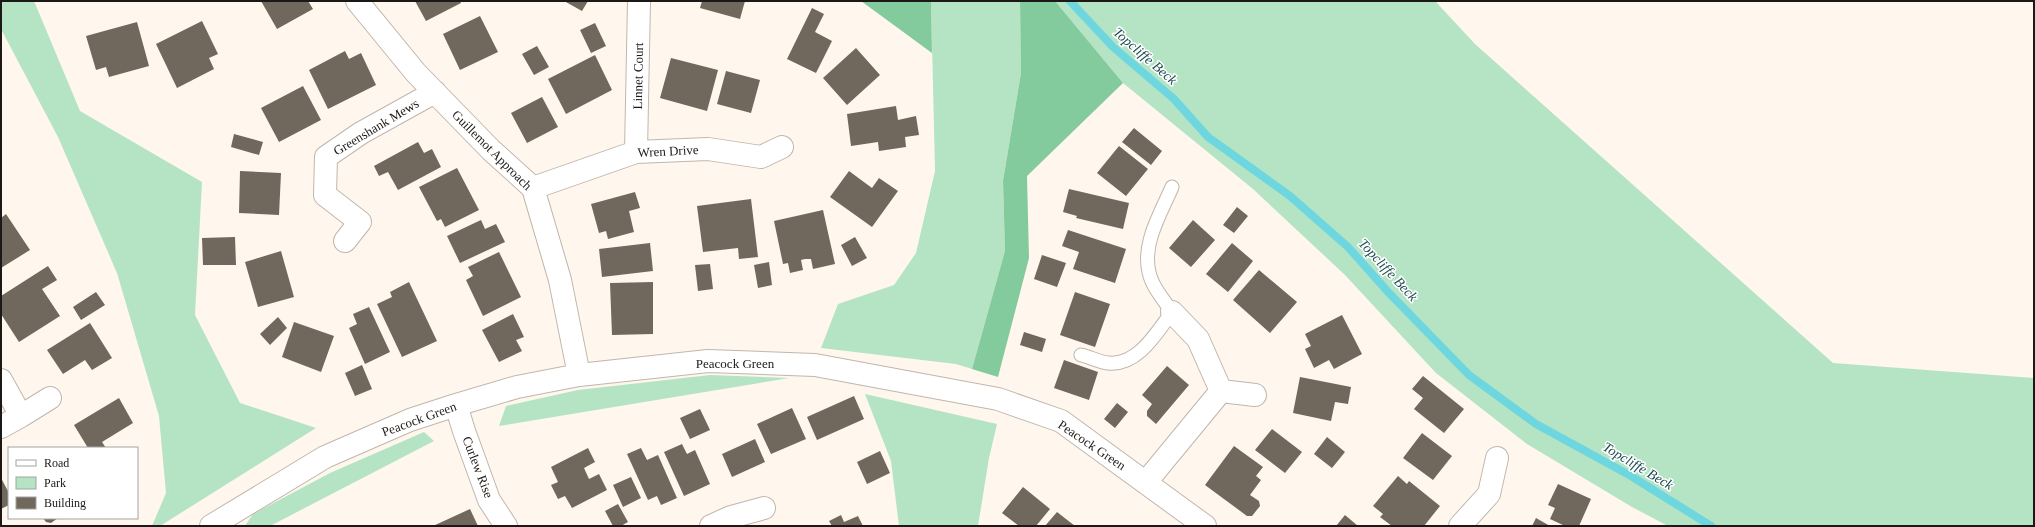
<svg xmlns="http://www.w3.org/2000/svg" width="2035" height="527" font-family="Georgia,serif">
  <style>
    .green { fill: #b4e4c3 }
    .forest { fill: #83ca9c }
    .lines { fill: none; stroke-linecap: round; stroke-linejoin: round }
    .stream { stroke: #6ed6df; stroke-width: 8 }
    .building { fill: #70675d }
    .lane-casing { stroke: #c0b6ac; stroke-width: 15 }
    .street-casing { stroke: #c0b6ac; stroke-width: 24 }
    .lane { stroke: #fff; stroke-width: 13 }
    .street { stroke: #fff; stroke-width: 22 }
    .labels { text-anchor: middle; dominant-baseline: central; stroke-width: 3; stroke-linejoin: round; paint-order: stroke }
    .street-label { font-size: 13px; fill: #1c1815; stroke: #fff }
    .water-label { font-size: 14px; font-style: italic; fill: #1c4b4f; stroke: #fff }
  </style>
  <rect width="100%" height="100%" fill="#fff6ee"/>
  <!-- green -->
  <path class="green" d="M1,1H34L80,111L202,182L195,315L240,403L316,428L160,526H152L166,493L159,416L117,273L58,137L1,29Z
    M931,1H1020L1021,73L1003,181L1005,251L972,369L956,364L821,348L838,304L894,285L916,253L935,171Z
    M1055,1H1435L1475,44L1833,363L2034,378V526H1668L1632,507L1527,444L1436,373L1345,275L1253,189L1123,83Z
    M710,375L789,378L499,426L506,406L578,390Z
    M865,394L997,424L989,458L978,526H899L891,461Z
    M424,432L434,441L270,526H245L253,514L330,473Z"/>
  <!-- forest -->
  <path class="forest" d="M861,1H931L932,53Z
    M1020,1H1055L1123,83L1027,176L1029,258L998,377L972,369L1005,251L1003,181L1021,73Z"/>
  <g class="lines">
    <!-- stream -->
    <path class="stream" d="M1070,1L1113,47L1174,99L1208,137L1290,196L1348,247L1389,293L1469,375L1536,424L1631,476L1711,526"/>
  </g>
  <!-- building -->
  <path class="building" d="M261,1H308L313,9L277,29Z
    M415,1H460L461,3L426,21Z
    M564,1H588L582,11Z
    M702,1H745L740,19L700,8Z
    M812,8L824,14L815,32L832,41L816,73L787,59Z
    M480,16L498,52L460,70L443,34Z
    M202,21L218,54L209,58L214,69L177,88L156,44Z
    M137,22L149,66L109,77L106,67L96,70L86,36Z
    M595,23L606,46L591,53L580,30Z
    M537,46L549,67L534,75L522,54Z
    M856,48L880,75L847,105L823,78Z
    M345,51L349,59L361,53L376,85L328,109L309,70Z
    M595,55L612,90L566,114L548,79Z
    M671,58L718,70L707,111L660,98Z
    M726,71L760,80L751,113L717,104Z
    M303,86L321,120L279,142L261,108Z
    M542,97L558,127L527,143L511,113Z
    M896,106L898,120L916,116L919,135L905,137L906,147L879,151L878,142L851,146L847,114Z
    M1134,128L1162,151L1151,165L1122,142Z
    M234,134L263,142L259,155L231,147Z
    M418,142L424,153L432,149L441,167L398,190L388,172L379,176L374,166Z
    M1119,146L1148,169L1126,196L1097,173Z
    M457,168L479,210L445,227L441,219L437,221L419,187Z
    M240,171L281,173L279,215L239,213Z
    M849,171L872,188L879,178L898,191L872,227L830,197Z
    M1069,189L1129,203L1123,229L1076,218L1077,216L1063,212Z
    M635,192L640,208L629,211L634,232L608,239L606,231L599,233L591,204Z
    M751,199L758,257L739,259L738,248L703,252L697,206Z
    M1237,207L1248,216L1234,233L1223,225Z
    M823,210L835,264L813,269L811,259H805L801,260L803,270L790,273L788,263L783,264L774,221Z
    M6,214L30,250L1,268V218Z
    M481,220L485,229L496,224L505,242L460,263L447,236Z
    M1193,220L1215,240L1191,267L1169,248Z
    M1068,230L1126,249L1115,283L1073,269L1079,252L1062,246Z
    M235,237L236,265H203L202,238Z
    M855,237L867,258L852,266L841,245Z
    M650,243L653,271L602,277L599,249Z
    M1232,243L1253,261L1228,292L1206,274Z
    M281,251L294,297L258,307L245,262Z
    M499,252L521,297L483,316L466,280L473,276L468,267Z
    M1042,255L1066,263L1057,287L1034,279Z
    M769,262L772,285L758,288L754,265Z
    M710,264L713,289L698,291L695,265Z
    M48,266L57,280L42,289L60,316L19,342L1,314V296Z
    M1259,270L1297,302L1270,333L1233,300Z
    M409,282L437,341L402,357L377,304L392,297L390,292Z
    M653,282V334L612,335L610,283Z
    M96,292L105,305L81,320L73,307Z
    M1075,292L1110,304L1095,347L1060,335Z
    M369,307L390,352L365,364L349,328L357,324L353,314Z
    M513,314L524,337L516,340L522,351L499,362L482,330Z
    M1342,315L1362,354L1334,369L1329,360L1314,368L1305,349L1311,346L1305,334Z
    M278,317L287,328L270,345L260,334Z
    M294,322L334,336L321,372L282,357Z
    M90,323L112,358L92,370L85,360L63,374L47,350Z
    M1024,332L1046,339L1042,352L1020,345Z
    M1064,360L1098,372L1089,400L1054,388Z
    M362,365L372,389L355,396L345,373Z
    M1167,366L1189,385L1156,424L1147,416V411L1152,404L1142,395Z
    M1423,376L1464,409L1444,433L1414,409L1423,398L1412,389Z
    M1300,377L1351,387L1348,404L1335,402L1331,421L1293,413Z
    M854,396L864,419L817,440L807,417Z
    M119,398L133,423L102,442L106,448H88L74,425Z
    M1117,403L1128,412L1115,428L1104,419Z
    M792,408L806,439L771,454L757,424Z
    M700,409L710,430L690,439L680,418Z
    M1272,429L1302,452L1285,473L1255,450Z
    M1422,433L1452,456L1433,480L1403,458Z
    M1327,437L1345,452L1332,468L1314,454Z
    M755,439L765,462L732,477L722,454Z
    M682,444L687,454L695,450L710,484L684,496L664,452Z
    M1234,446L1263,467L1256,476L1261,480L1250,495L1259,501L1260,506L1252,516H1247L1205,485Z
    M588,448L595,462L584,468L589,479L599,474L607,490L572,508L565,496L558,499L551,485L558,482L551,467Z
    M641,448L647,460L658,455L677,498L661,505L657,496L648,500L627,454Z
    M880,451L890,473L867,484L857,462Z
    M1398,476L1407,484L1409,481L1440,506L1424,526H1392L1380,517L1383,514L1373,506Z
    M631,477L641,498L623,507L613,485Z
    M1,478L9,493V505L1,509Z
    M1558,484L1591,499L1579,526H1565L1550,519L1555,508L1548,505Z
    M1023,487L1050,509L1036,526H1019L1002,513Z
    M618,504L628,522L621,526H613L605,511Z
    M470,509L478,526H433Z
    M1057,512L1075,526H1045Z
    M841,515L844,522L858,516L863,526H832L829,521Z
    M1345,515L1358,526H1336Z
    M43,518H58L51,523L46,522Z
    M1536,518L1550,526H1532Z"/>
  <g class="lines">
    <!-- lane casing -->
    <g class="lane-casing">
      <path id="lane" d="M1081,355C1090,357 1099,362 1108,363C1138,366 1157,332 1172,312C1164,300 1152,287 1149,272C1142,243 1161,213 1172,187"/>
    </g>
    <!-- street casing -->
    <g class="street-casing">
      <path id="street" d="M357,1L416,73L491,150L533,188L560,280L579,375
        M636,152L639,1
        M533,188L636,152L708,149L761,157L782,147
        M345,241L360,222L325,195L326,157L361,133L435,92
        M1172,312L1198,339L1221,391L1255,395
        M1,380L21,416L1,427
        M456,405L464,431L489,500L506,526
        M21,416L50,398
        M1146,482L1221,391
        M211,526L325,457L410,420L456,405L517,387L579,375L708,361L815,365L998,399L1061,421L1205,526
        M711,526L731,517L764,508
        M1460,526L1489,494L1497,458"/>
    </g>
    <!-- lane -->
    <use href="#lane" class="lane"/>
    <!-- street -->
    <use href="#street" class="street"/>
  </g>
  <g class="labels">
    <!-- street labels -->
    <g class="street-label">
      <text transform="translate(638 76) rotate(-89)">Linnet Court</text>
      <text transform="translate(376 127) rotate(-31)">Greenshank Mews</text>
      <text transform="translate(492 150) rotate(45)">Guillemot Approach</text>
      <text transform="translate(668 151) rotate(-3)">Wren Drive</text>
      <text x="735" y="363">Peacock Green</text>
      <text transform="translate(419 419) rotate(-20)">Peacock Green</text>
      <text transform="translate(1092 445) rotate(34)">Peacock Green</text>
      <text transform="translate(478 467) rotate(69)">Curlew Rise</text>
    </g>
    <!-- water labels -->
    <g class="water-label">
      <text transform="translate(1145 56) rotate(41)">Topcliffe Beck</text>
      <text transform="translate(1388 270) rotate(47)">Topcliffe Beck</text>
      <text transform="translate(1638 466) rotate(31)">Topcliffe Beck</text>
    </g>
  </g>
  <!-- border -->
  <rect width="2035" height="527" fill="none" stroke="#1c1815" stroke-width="4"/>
  <!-- legend -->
  <rect x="8" y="447" width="130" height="72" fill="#ffffff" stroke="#a4a3a1"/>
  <rect x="16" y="460" width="20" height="6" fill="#ffffff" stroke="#a4a3a1"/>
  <text x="44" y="467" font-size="12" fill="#1c1815">Road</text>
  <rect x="16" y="477" width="20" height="12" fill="#b4e4c3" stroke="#a4a3a1"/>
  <text x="44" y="487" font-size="12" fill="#1c1815">Park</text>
  <rect x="16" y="497" width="20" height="12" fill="#70675d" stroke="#a4a3a1"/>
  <text x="44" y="507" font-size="12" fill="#1c1815">Building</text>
</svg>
